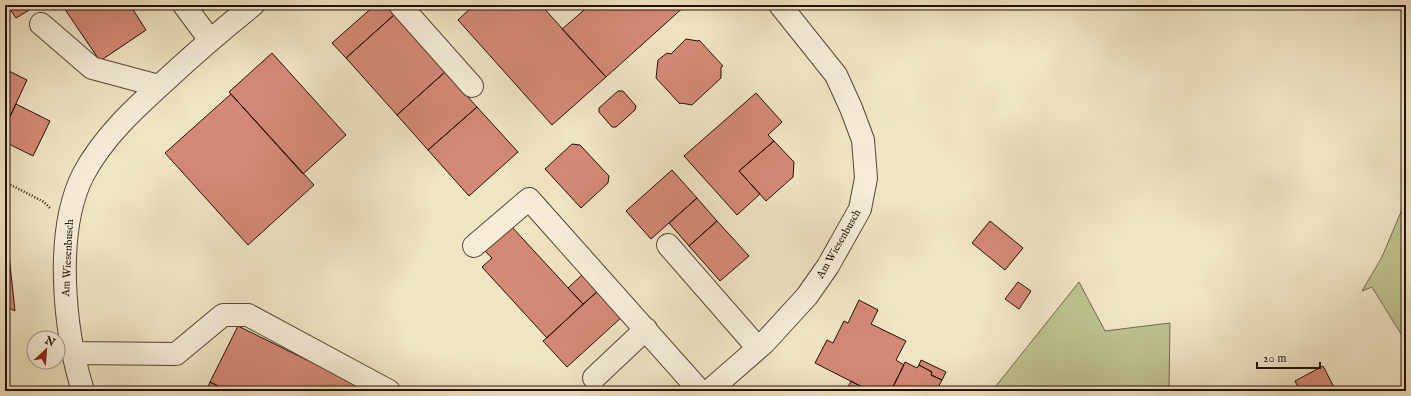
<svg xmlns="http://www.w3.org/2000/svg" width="1411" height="396" font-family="'IM FELL English',serif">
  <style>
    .green { fill: #bec290; stroke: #72684a }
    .building { fill: #d48976; stroke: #250f04 }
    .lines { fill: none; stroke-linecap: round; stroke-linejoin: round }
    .minor-casing { stroke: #584434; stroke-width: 24 }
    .path { stroke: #250f04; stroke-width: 2.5; stroke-dasharray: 1 2; stroke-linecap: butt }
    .minor { stroke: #f5edd8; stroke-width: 22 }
    .labels { text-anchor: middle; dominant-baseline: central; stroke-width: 4; stroke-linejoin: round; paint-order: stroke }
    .street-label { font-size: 11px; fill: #250f04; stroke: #f5edd8 }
  </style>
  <rect width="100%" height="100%" fill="#efe4c3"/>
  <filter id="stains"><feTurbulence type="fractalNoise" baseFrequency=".005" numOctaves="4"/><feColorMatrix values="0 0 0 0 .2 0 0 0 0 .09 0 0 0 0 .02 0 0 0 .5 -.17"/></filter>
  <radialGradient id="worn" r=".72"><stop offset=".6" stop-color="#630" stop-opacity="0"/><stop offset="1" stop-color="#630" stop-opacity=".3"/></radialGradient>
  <!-- green -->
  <path class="green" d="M1406,200V342L1372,287L1362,291L1382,257Z
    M1079,282L1105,331L1170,323L1169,391H992Z"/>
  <!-- building -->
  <path class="building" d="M7,5H28L31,9L16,18Z
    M62,5H130L146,30L100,61Z
    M375,5H385L394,15L346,58L332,43Z
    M474,5H541L606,77L552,125L458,20Z
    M590,5H686L606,77L562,29Z
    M394,15L445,72L397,115L346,58Z
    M686,39L698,41L699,40L723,66L721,67V78L692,105L681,103L680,104L656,78L658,60L667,53L671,54Z
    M272,53L346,135L303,174L229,92Z
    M5,69L27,80L5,127Z
    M445,72L477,107L428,150L397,115Z
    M618,91H623L636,106L635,110L616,127H612L599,112V108Z
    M756,93L782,122L768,135L774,141L739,171L760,194L737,215L684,156Z
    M231,94L314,185L248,245L165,153Z
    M16,104L50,121L33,156L5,142V127Z
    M477,107L518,152L469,196L428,150Z
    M774,141L794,162L793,177L766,201L739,171Z
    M572,144L580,145L609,176L608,183L581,208L545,169Z
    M672,170L697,198L651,239L626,211Z
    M697,198L717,221L689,246L669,223Z
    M717,221L749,256L720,281L689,246Z
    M990,221L1023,248L1005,270L972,243Z
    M511,226L583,304L547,338L482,267L492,258L484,250Z
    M5,244L8,246L15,311L5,306Z
    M583,274L598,291L583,304L568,288Z
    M1018,282L1031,291L1019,309L1005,299Z
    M599,290L623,316L567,367L543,341Z
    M859,300L878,310L871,324L906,341L896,360L904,365L891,391H870L815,363L827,340L833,343L844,321L848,323Z
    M238,326L370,391H228L210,382Z
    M921,360L946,372L942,380L931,375L932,372L919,365Z
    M905,362L917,368L919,365L932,372L931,375L942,380L936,391H891Z
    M1323,366L1336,391H1300L1295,381Z
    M851,381L866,389L865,391H846Z
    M210,382L228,391H206Z
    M821,387L829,391H819Z"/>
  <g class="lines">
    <!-- minor casing -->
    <g class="minor-casing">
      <path id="minor" d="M184,5L210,40
        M400,5L472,86
        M41,24L92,68L159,86
        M668,245L758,348
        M474,246L529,199L700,391
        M74,353L176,354L223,315H248L389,391
        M594,378L646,329
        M83,391C64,330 54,233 83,175C103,137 135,108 166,80C194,54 223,29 253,5
        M709,391L764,343L807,296L828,266L860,209L866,178L863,140L851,108L836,75L780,5"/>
    </g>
    <!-- path -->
    <path class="path" d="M5,182L44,202L50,208"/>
    <!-- minor -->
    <use href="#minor" class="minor"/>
  </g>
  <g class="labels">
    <!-- street labels -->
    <g class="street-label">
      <text transform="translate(839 244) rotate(-60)">Am Wiesenbusch</text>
      <text transform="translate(68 258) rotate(-87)">Am Wiesenbusch</text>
    </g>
  </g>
  <!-- margin -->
  <rect width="1411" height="396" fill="none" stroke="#efe4c3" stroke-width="20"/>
  <rect x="6" y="6" width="1399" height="384" fill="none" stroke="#250f04" stroke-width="2"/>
  <rect x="10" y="10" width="1391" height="376" fill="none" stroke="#250f04"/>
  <!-- north arrow -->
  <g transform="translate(46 350) rotate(26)"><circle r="19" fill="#f5edd8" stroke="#a29483"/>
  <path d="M0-3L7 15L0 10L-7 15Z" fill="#8f2418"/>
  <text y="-6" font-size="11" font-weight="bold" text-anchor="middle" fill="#250f04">N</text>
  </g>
  <!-- scale -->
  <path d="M1257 362v6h63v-6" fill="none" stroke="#250f04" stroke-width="2"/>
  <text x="1263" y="362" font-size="12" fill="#250f04" stroke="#f5edd8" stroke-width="3" paint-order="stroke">20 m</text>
  <rect width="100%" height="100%" filter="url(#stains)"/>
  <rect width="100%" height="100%" fill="url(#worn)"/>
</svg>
